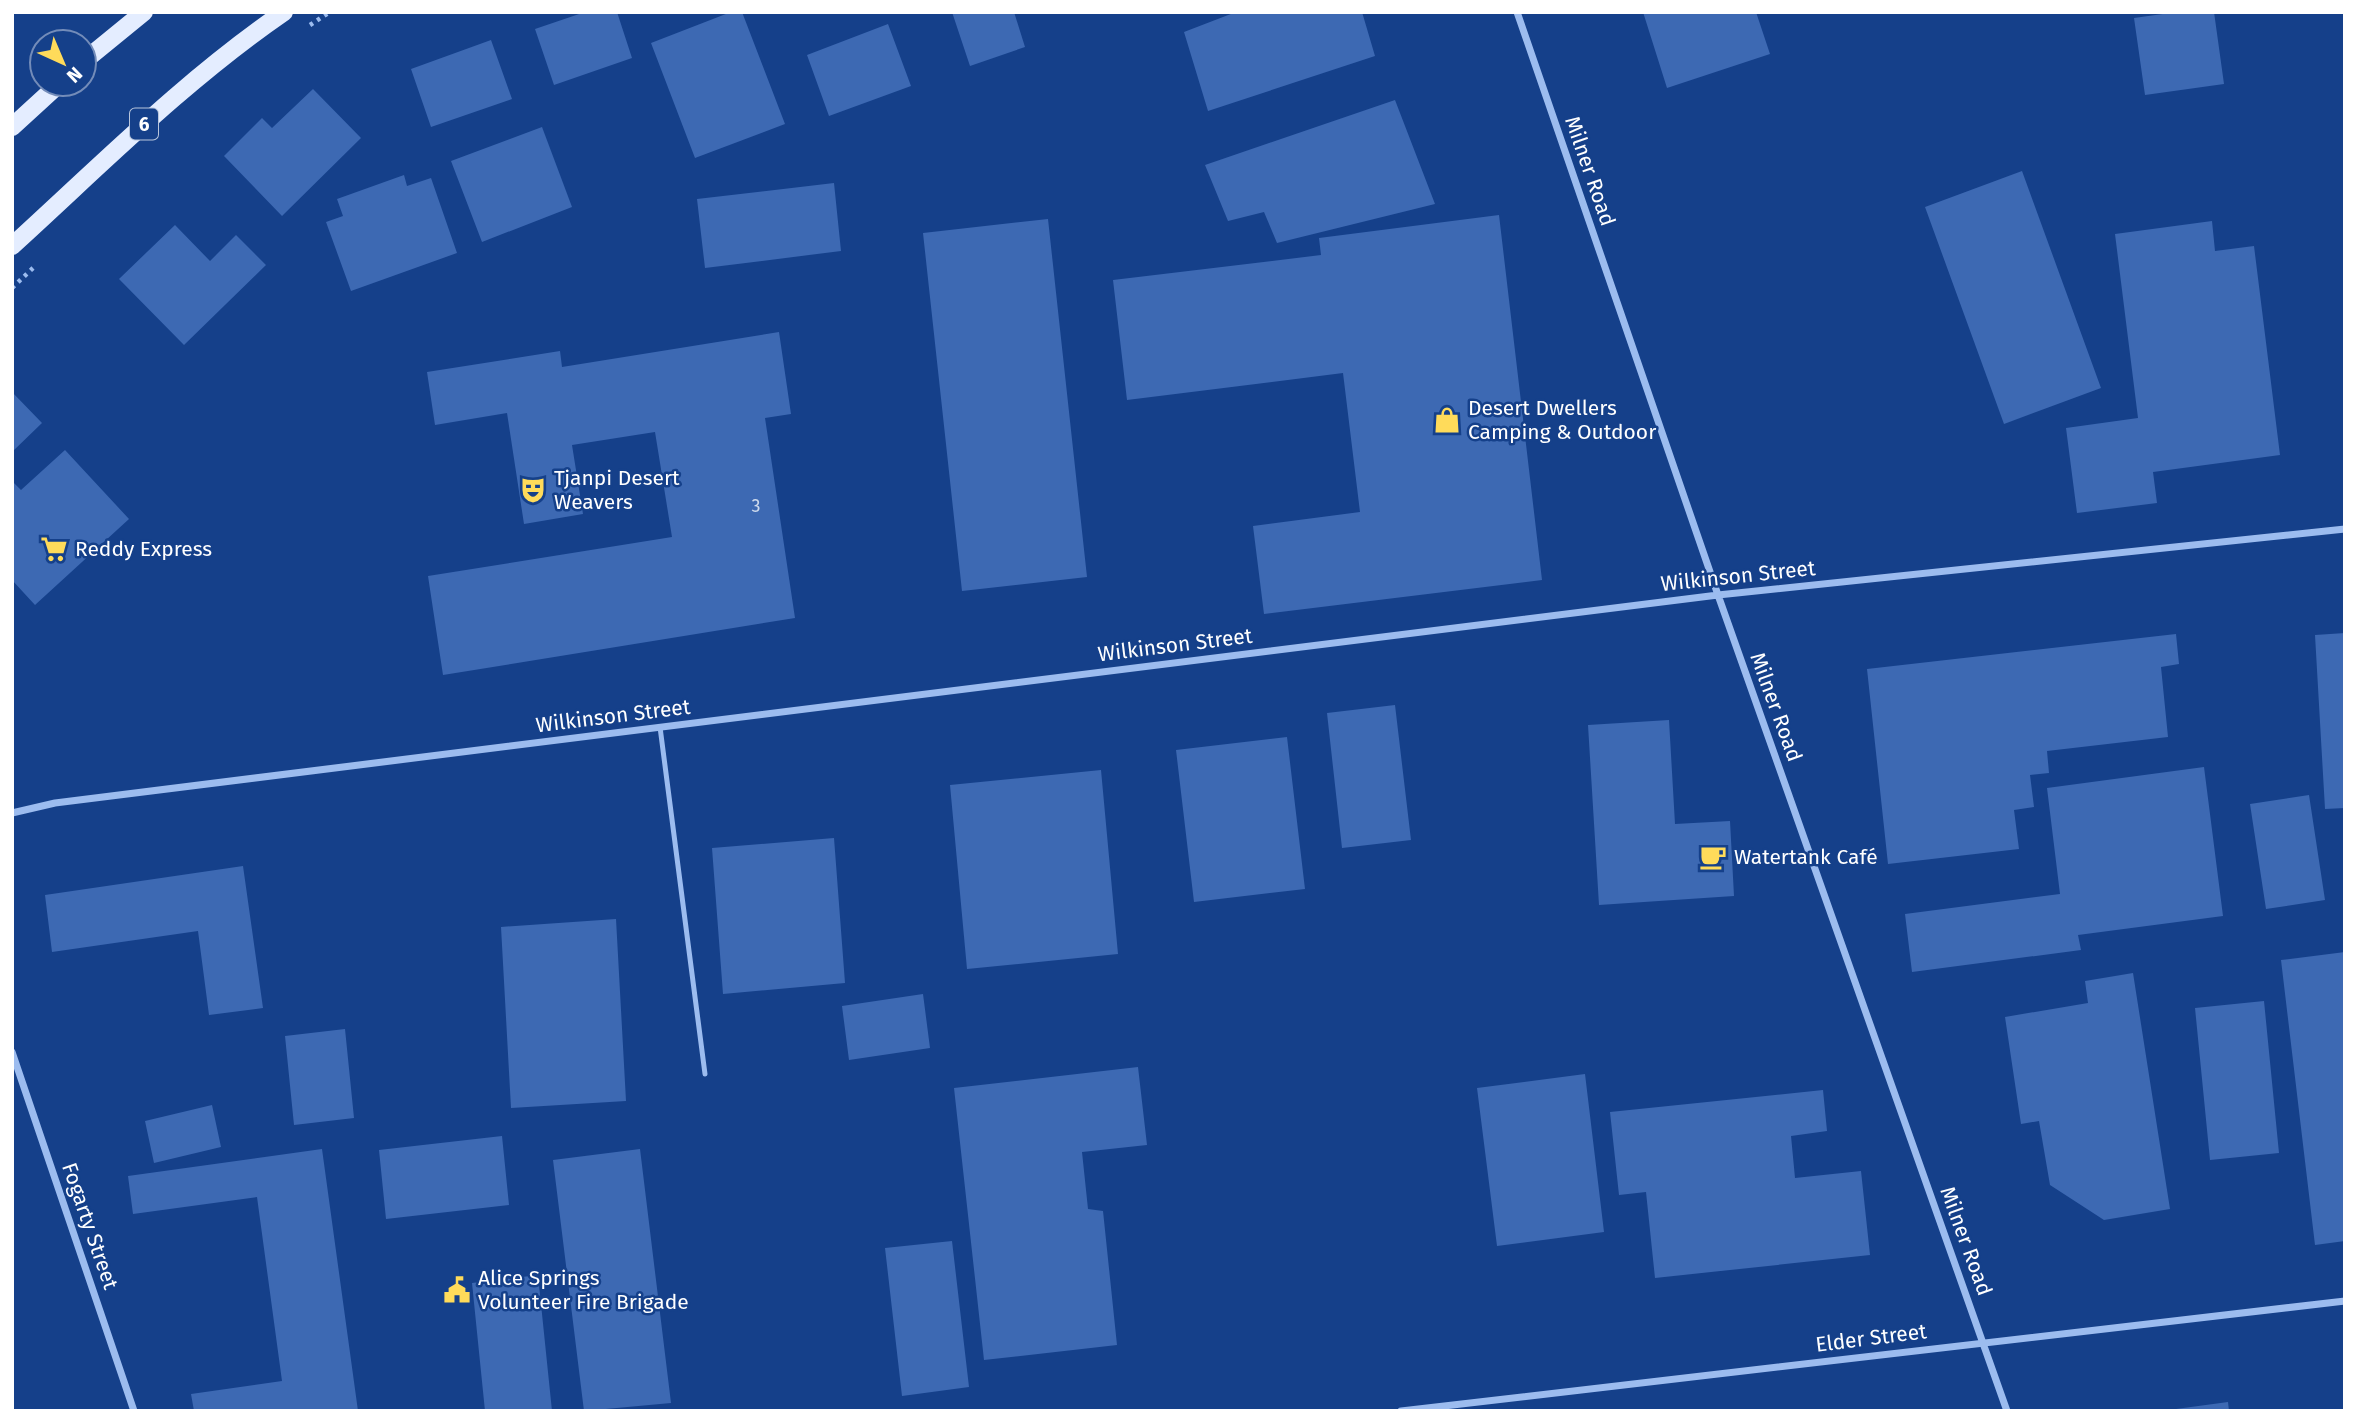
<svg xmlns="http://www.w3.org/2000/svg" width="2357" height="1423" font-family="'Fira Sans',sans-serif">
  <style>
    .building { fill: #3d69b3 }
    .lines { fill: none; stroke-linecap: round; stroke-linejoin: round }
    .path { stroke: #9cbcef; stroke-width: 4.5; stroke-dasharray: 3.5 5; stroke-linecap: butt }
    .service { stroke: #9cbcef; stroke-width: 5 }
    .minor { stroke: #9cbcef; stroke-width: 7 }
    .primary { stroke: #e4edff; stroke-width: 18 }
    .labels { text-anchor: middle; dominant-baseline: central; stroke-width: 5; stroke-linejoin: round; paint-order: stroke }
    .number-label { font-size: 18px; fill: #cedaec }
    .shield { fill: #15408a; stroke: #b9c6dc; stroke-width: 2 }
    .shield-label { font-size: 19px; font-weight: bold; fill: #fff }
    .street-label { font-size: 21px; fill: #fff; stroke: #15408a }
    .poi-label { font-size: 21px; fill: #fff; stroke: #15408a; text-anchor: start }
  </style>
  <rect width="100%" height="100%" fill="#15408a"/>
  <!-- building -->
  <path class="building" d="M585,12H617L632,58L554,85L535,29Z
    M731,12H742L785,124L695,158L651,43Z
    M952,12H1014L1025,47L970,66Z
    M1236,12H1362L1375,56L1208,111L1184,32Z
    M1643,12H1756L1770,54L1667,88Z
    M2177,12H2214L2224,84L2145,95L2134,18Z
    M888,24L911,86L829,116L807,55Z
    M491,40L512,99L431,127L411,69Z
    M313,89L361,138L282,216L224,156L262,118L272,128Z
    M1395,100L1435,204L1277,243L1264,212L1228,221L1205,165Z
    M542,127L572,207L482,242L451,161Z
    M2022,171L2101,388L2004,424L1925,207Z
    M404,175L407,186L431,178L457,253L351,291L326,222L343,216L337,199Z
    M834,183L841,251L705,268L697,199Z
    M1499,215L1542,580L1264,614L1253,526L1360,512L1343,373L1127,400L1113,280L1321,255L1319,238Z
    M1048,219L1087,577L962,591L923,233Z
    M2212,221L2215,251L2254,246L2280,455L2153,472L2157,503L2077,513L2066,428L2138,418L2115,234Z
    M175,225L210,261L236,235L266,265L184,345L119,279Z
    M779,332L791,414L765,418L795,618L443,675L428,576L672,537L655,432L572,445L583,514L524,524L507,413L435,425L427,372L560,351L562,367Z
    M12,392L42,423L12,452Z
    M65,450L129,519L35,605L12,580V481L21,490Z
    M2345,633V808L2325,809L2315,635Z
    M2176,634L2179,664L2161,667L2168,737L2047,751L2049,773L2030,775L2034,807L2014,810L2019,849L1888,864L1867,669Z
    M1395,705L1411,840L1342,848L1327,713Z
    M1669,720L1675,824L1730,821L1734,896L1599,905L1588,725Z
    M1287,737L1305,889L1194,902L1176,750Z
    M2204,767L2223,916L2078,935L2081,950L1912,972L1905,914L2060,894L2047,788Z
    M1101,770L1118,954L967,969L950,785Z
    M2309,795L2325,900L2266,909L2250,804Z
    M834,838L845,983L723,994L712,848Z
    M243,866L263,1008L209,1015L198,931L52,952L45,895Z
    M616,919L626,1101L511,1108L501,927Z
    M2345,952V1241L2315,1245L2281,960Z
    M2133,973L2170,1209L2104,1220L2050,1185L2039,1121L2021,1124L2005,1017L2088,1003L2085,981Z
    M923,994L930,1048L849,1060L842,1006Z
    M2264,1001L2279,1153L2210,1160L2195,1008Z
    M345,1029L354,1118L294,1125L285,1036Z
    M1138,1067L1147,1145L1082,1152L1088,1209L1103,1211L1117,1345L984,1360L954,1088Z
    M1585,1074L1604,1232L1497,1246L1477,1088Z
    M1823,1090L1827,1131L1791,1136L1795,1178L1861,1171L1870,1255L1655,1278L1646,1192L1619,1195L1610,1112Z
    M212,1105L221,1147L154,1163L145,1121Z
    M502,1136L509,1205L386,1219L379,1150Z
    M322,1149L358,1411H194L191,1394L282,1381L257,1197L133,1214L128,1176Z
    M640,1149L671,1403L584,1411L553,1160Z
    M952,1241L969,1387L902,1396L885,1248Z
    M538,1275L552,1411H485L472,1283Z
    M2228,1402L2229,1411H2176V1409Z"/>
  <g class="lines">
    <!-- path -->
    <path class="path" d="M310,25L330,12
      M12,288L33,268"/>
    <!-- service -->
    <path class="service" d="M660,727L705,1074"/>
    <!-- minor -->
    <path class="minor" d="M1517,12L1718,595L2007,1411
      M12,813L55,803L1718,595L2345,529
      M12,1052L134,1411
      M1401,1411L2345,1301"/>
    <!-- primary -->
    <path class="primary" d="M84,61L144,12
      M12,127L59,84
      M12,246C101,165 185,80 284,12"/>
  </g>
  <!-- icons -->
  <defs>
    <g id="shop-bare" transform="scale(2.1)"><path d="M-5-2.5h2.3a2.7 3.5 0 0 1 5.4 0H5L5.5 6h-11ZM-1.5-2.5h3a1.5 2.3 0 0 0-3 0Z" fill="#ffdb5a" stroke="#15408a" stroke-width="2.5" paint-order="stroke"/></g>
    <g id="theatre-bare" transform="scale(2.1)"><path d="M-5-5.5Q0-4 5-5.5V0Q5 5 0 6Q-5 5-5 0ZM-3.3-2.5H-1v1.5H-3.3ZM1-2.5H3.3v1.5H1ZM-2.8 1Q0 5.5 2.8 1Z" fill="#ffdb5a" stroke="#15408a" stroke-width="2.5" paint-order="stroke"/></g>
    <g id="supermarket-bare" transform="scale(2.1)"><path d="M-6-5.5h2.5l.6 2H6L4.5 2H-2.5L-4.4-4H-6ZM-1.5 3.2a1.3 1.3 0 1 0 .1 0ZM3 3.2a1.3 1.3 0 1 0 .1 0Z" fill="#ffdb5a" stroke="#15408a" stroke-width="2.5" paint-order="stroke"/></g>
    <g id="cafe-bare" transform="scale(2.1)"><path d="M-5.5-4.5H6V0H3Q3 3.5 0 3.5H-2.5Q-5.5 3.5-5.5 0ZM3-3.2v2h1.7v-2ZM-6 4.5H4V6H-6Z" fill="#ffdb5a" stroke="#15408a" stroke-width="2.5" paint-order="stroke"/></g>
    <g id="civic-bare" transform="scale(2.1)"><path d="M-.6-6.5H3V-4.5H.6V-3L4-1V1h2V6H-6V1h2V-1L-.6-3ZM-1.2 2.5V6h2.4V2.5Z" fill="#ffdb5a" stroke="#15408a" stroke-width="2.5" paint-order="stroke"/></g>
  </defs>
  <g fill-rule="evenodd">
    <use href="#shop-bare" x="1447" y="420"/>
    <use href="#theatre-bare" x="533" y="490"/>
    <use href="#supermarket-bare" x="54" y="549"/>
    <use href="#cafe-bare" x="1713" y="857"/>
    <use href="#civic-bare" x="457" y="1290"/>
  </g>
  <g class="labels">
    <!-- number labels -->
    <g class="number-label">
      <text x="756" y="506">3</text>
    </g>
    <!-- shield labels -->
    <rect class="shield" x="130" y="108.5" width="28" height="31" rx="5"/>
    <g class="shield-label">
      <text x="144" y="124">6</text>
    </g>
    <!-- street labels -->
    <g class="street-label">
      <text transform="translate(1590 171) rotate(71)">Milner Road</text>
      <text transform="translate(1738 576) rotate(-6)">Wilkinson Street</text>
      <text transform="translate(1175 645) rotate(-7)">Wilkinson Street</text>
      <text transform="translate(1776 707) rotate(70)">Milner Road</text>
      <text transform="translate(613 716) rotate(-7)">Wilkinson Street</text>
      <text transform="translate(90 1226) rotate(71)">Fogarty Street</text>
      <text transform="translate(1966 1241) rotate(70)">Milner Road</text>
      <text transform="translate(1871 1338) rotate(-7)">Elder Street</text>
    </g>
    <!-- poi labels -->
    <g class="poi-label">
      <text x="1468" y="408">Desert Dwellers<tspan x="1468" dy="24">Camping &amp; Outdoor</tspan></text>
      <text x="554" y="478">Tjanpi Desert<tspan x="554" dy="24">Weavers</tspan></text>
      <text x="75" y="549">Reddy Express</text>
      <text x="1734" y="857">Watertank Café</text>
      <text x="478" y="1278">Alice Springs<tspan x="478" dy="24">Volunteer Fire Brigade</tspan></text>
    </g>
  </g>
  <!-- border -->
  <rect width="2357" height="1423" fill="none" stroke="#ffffff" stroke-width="28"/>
  <!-- north arrow -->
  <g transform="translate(63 63) rotate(136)"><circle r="33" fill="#15408a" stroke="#738cb9" stroke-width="2"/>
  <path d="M0-5L12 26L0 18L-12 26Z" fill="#ffdb5a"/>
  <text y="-10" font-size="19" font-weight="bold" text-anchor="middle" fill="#ffffff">N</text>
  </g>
</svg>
